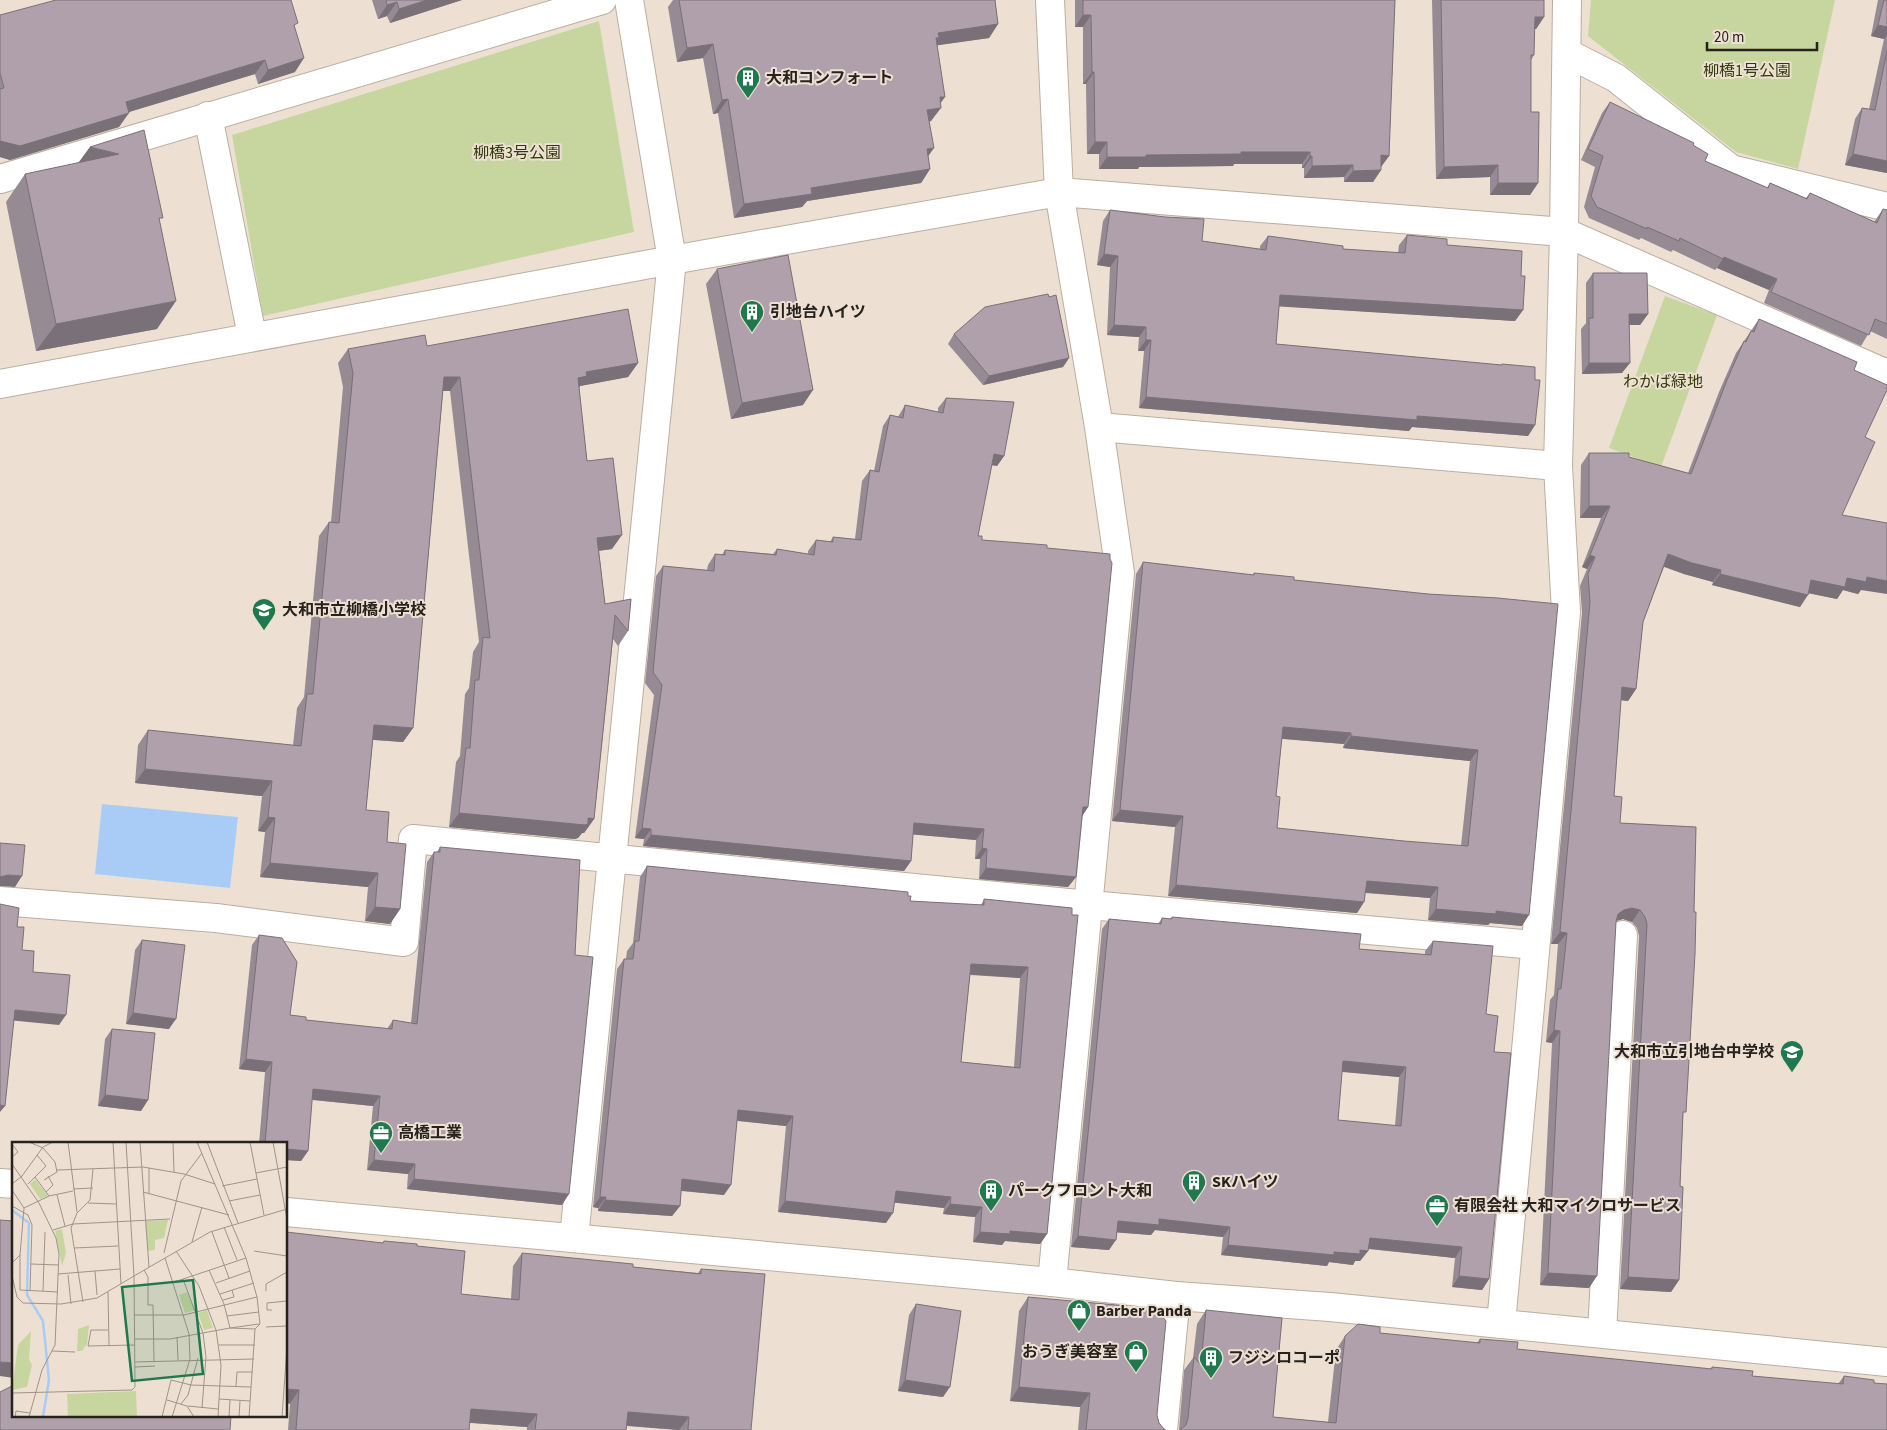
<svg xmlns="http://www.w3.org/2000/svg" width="1887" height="1430" font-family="'Source Sans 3','Noto Sans JP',sans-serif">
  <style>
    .green { fill: #c7d69e }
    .water { fill: #a9ccf7 }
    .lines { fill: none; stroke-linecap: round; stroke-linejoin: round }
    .minor-casing { stroke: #baaea1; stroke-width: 30 }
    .tertiary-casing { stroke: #baaea1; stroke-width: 30 }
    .minor { stroke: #fff; stroke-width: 28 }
    .tertiary { stroke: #fff; stroke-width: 28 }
    .wall { fill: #968a93; fill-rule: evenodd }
    .shaded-wall { fill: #7a7078 }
    .building { fill: #afa0ab; stroke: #7a7078; fill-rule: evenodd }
    .labels { text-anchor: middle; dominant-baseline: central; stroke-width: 4; stroke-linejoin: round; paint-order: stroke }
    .park-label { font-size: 16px; fill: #323c09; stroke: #ede0d2 }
    .poi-label { font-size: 16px; font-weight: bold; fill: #27221d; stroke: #ede0d2; text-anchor: start }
    .inset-river { fill: none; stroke: #a9ccf7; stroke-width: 2.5 }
    .inset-road { fill: none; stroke: #9e948a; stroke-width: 1 }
    .view { fill: #20794e; fill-opacity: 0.15; stroke: #20794e; stroke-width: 2.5 }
    .inset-edge { fill: none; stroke: #27221d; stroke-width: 2.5 }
  </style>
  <rect width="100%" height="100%" fill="#ede0d2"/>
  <!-- green -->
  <path class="green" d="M1591,0H1835L1798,169L1736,152L1588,36Z
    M599,21L634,232L263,316L232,135Z
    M1665,296L1717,315L1661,467L1609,448Z"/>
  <!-- water -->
  <path class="water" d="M102,804L238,817L230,888L95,874Z"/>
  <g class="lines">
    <!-- minor casing -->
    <g class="minor-casing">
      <path id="minor" d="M1050,0L1059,192L1099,427L1120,573L1052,1282
        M1567,53L1616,78L1731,169L1887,207
        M208,116L252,336
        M0,179L602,0
        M0,384L672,260
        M1099,427L1558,466
        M0,901L216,918L404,942L413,839L1068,903L1534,945
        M574,1238L672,260L629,0
        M1501,1324L1566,612L1558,466L1564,232L1567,0
        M1602,1333L1623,935
        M1163,1430L1176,1296"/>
    </g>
    <!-- tertiary casing -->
    <g class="tertiary-casing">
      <path id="tertiary" d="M672,260L1059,192L1564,232L1887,374
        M0,1183L14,1184
        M286,1212L1052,1282L1176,1296L1330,1307L1887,1362"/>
    </g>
    <!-- minor -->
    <use href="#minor" class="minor"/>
    <!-- tertiary -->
    <use href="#tertiary" class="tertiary"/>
  </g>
  <!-- wall -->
  <path class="wall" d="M372,0H462L390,23L387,16L378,19Z
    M673,0H995L998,24L989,38L937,45L940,104L931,121L929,122L928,156L930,169L921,183L807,201L802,207L734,218L718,113L713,114L703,58L677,62L668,7Z
    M1075,0H1395L1389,156L1381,167V170L1373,182H1344V177L1304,178V168H1302V164H1234L1233,166L1139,167L1138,169H1099V154H1087L1086,84H1083V27H1075Z
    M1432,0H1544V17L1536,29H1534V55L1531,60V112L1538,183L1530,195H1490V177L1436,179Z
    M1878,0H1887V173L1845,165L1855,119L1862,108L1869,109L1884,39L1871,36Z
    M0,15L295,27V72L258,84L255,74L128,112L119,127L10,160L0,157Z
    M1610,102L1693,145L1705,161L1767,188L1770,183L1806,198L1810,193L1874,222L1883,209L1887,210V339L1870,331L1861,346L1764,303L1769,290L1717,268L1715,270L1673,250L1671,252L1641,238L1639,240L1589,218L1584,207L1595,167L1581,160L1602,113Z
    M90,147L160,222L157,329L36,351L6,202L25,174L79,163Z
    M1110,210L1202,241L1260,249V246L1268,236L1343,249L1398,253L1399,245L1407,235L1447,245L1521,276L1523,310L1515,321L1279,306L1276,344L1501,365L1502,364L1535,425L1528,436L1412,427L1409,431L1139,408L1144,351H1138L1139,337L1107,335L1110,267L1097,265L1103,221Z
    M717,269L803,405L731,419L706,284Z
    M1593,273L1648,314L1640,325H1629L1622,373L1582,374L1581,329L1586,323V283Z
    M1759,319L1854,370L1865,437L1842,515L1861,590L1858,594L1843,590L1837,599L1808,593L1800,607L1712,585L1713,582L1684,574L1664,567L1643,622L1636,689L1628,701L1621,700L1614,796L1620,823L1696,827L1680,1186L1679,1280L1671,1292L1620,1289L1639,936L1637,928L1632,922L1623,919L1616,921L1589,1288L1540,1285L1552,1043L1546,1042L1550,1000L1554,995L1558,944H1551L1582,613L1580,586L1587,569L1582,567L1601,518H1580L1581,465L1589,453L1629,457L1688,473L1719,392L1736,353Z
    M954,334L1069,358L1063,367L983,385L948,344Z
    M427,346L638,363L628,377L580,386L579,388L587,461L612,549L599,551L605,604L631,599L628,631L618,646L613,639L594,819L584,833H582L578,838L575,839L449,827L456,762L460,756L465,694L469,688L473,652L479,642L450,391H443L413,728L403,742L373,740L366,810L387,842L400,909L390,924L365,921L368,887L260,877L265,832L258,831L262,796L135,783L138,745L148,730L293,745L297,708L304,697L319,536L329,522H331L343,387L338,363L348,349Z
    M946,398L1004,456L997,466L991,465L978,536L982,540L1047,548L1088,807L1082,816L1076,877L1068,887L979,879L980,859H975L976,840L913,834L911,861L904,871L643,846L644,839L635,838L654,695L645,683L656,576L663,566L707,570L708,565L715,554L722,555L725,550L773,554L777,549L808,554V551L816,540L830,542L833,537L855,539L862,481L870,470L874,471L883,426L890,415L898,417L905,405L938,412V408Z
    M1143,562L1253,575L1254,573L1294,580L1428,594L1498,598L1522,926L1490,923L1488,925L1428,920L1430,898L1365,893L1364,902L1357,913L1168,896L1175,827L1112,821L1136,574ZM1282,739L1344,744L1343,748L1470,761L1461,846L1404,841L1277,828L1276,796Z
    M440,847L562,1205L407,1189L408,1174L367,1170L373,1106L312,1100L308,1151L301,1161L286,1160V1144H259L265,1072L239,1069L252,945L259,935L290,1015L306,1020L387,1029L393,1020L411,1023L427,862L434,852H437Z
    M647,866L908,896L910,901L981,905L984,899L1072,908L1047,1234L1040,1244L1005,1241L1002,1245L973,1242L975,1217L943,1214L944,1208L895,1202L886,1223L778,1212L786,1126L737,1121L724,1195L681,1191L680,1206L672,1216L598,1211V1208L593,1207L617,969L624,959H626L627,951L633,943L640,877ZM970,975L1020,978L1014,1067L961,1062Z
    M1172,917L1359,949L1425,955V951L1433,941L1486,1014L1494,1052L1489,1279L1482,1290L1452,1287L1455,1258L1368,1249V1251L1360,1261H1355L1353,1265L1329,1262L1327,1266L1221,1255L1223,1237L1155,1230L1151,1235L1117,1232L1109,1250L1071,1247L1102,929L1109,919L1158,924L1162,918L1170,919ZM1342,1072L1399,1077L1395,1126L1338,1120Z
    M142,940L169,1029L126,1024L135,950Z
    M112,1029L148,1100L141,1111L98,1106L105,1039Z
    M384,1241L417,1246L461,1294L511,1299L513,1266L522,1253L633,1267L698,1273L701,1269L751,1430H679L627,1426L626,1430H527V1427L470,1423L469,1430H288L290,1404Z
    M1028,1297L1127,1309L1159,1423L1164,1429L1166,1430H1078L1080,1407L1010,1401L1019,1311Z
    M916,1304L943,1397L898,1391L909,1315Z
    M1206,1310L1273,1417L1328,1422L1336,1350L1345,1336L1380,1333L1477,1343L1480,1339L1517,1349L1683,1366L1710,1369L1712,1367L1752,1376L1838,1384L1844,1376L1874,1383L1887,1430H1179L1184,1370L1193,1358L1197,1324Z"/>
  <!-- shaded-wall -->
  <path class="shaded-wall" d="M427,0H462L390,23L399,9Z
    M397,2L387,16L378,19L387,5Z
    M1083,15H1091L1083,27H1075Z
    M1535,17H1544L1536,29H1526Z
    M998,24L989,38L933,46L938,33Z
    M1878,25L1887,27V35L1884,39L1871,36Z
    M713,44L703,58L677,62L687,48Z
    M304,58L295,72L258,84L268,70Z
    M265,60L255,74L116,116L126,102Z
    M1092,72H1094L1086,84H1083Z
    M940,97H945L937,108H941L931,121L918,123L927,110Z
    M728,99L718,113L713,114L722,100Z
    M129,113L119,127L10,160L0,157V141Z
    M1095,142H1107L1099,154H1087Z
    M90,147L119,154L70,174Z
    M934,148L924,162L927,149Z
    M1241,152H1310L1302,164H1234L1233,166L1139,167L1138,169H1099L1107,157L1146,155Z
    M1853,154L1887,161V173L1845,165Z
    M1381,155L1389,156L1380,168Z
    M1310,156H1312L1304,168H1302Z
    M1353,165L1344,177L1304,178L1312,166Z
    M1498,165L1490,177L1436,179L1444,167Z
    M930,169L921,183L807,201L802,207L734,218L744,204L811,188Z
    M1381,170L1373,182H1344L1353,171Z
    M1498,183H1538L1530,195H1490Z
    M1104,254L1118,256L1110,267L1097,265Z
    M1724,257L1777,279L1769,290L1717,268Z
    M1280,295L1523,310L1515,321L1272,306Z
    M176,301L157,329L36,351L56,324Z
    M1629,314H1648L1640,325H1622Z
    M1114,325L1146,327L1139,337L1107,335Z
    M1146,340H1151L1144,351H1138Z
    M1069,358L1063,367L983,385L989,376Z
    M638,363L628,377L580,386L577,391L578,378L586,372Z
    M1589,363H1630L1622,373L1582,374Z
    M444,377H460L450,391H434Z
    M813,390L803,405L731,419L742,403Z
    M1146,397L1417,416L1535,425L1528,436L1412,427L1409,431L1139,408Z
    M994,454L1004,456L997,466L986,464Z
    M1589,506H1610L1601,518H1580Z
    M622,535L612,549L587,552L597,538Z
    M1668,554L1721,570L1713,582L1684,574L1660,565Z
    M1590,555L1595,557L1587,569L1582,567Z
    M1720,574L1808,595L1800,607L1712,585Z
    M1867,577L1887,581V594L1861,590L1858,594L1843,590L1837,599L1803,592L1811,580L1847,578Z
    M1622,687L1636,689L1628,701L1613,699Z
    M374,725L413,728L403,742L364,739Z
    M1283,727L1351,733L1344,744L1275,738Z
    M1351,736L1478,750L1470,761L1343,748Z
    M145,769L272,781L262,796L135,783Z
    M1083,807H1088L1081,818Z
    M1120,810L1183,816L1175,827L1112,821Z
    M459,813L588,818L594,819L584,833H582L578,838L575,839L449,827Z
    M268,817L275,818L265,832L258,831Z
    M914,823L984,829L976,840L907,834Z
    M642,828L651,829L644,839L635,838Z
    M651,835L911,861L904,871L643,846Z
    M982,848L987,849L980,859H975Z
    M270,863L378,873L368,887L260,877Z
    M986,868L1076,877L1068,887L979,879Z
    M8,875L22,876L15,887L0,886V877Z
    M1367,881L1438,887L1430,898L1359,892Z
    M1176,885L1364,902L1357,913L1168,896Z
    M375,907L400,909L390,924L365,921Z
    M1632,908L1640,910L1632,922L1623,919L1616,921L1618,914L1624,910Z
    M1436,909L1496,911L1529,915L1522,926L1490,923L1488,925L1428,920Z
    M1560,932L1567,933L1558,944H1551Z
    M971,964L1028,967L1020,978L963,974Z
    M15,1010L66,1015L59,1025L8,1020Z
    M133,1013L176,1019L169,1029L126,1024Z
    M1554,1030L1560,1031L1552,1043L1546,1042Z
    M246,1059L272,1062L265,1072L239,1069Z
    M1343,1061L1406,1067L1399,1077L1335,1071Z
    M313,1089L380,1096L373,1106L306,1099Z
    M105,1095L148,1100L141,1111L98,1106Z
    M0,1105L5,1106L0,1112Z
    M738,1110L793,1116L786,1126L731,1120Z
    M286,1149L308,1151L301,1161L286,1160Z
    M374,1160L415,1164L408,1174L367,1170Z
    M414,1179L569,1194L562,1205L407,1189Z
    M682,1179L731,1185L724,1195L675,1190Z
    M896,1191L951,1197L944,1208L888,1202Z
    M600,1197H606L598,1208L593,1207Z
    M605,1200L680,1206L672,1216L598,1211Z
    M785,1201L893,1213L886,1223L778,1212Z
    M950,1204L982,1207L975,1217L943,1214Z
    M1159,1219L1230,1227L1223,1237L1155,1230L1151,1235L1110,1232L1118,1221Z
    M1010,1231L1047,1234L1040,1244L1005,1241L1002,1245L973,1242L980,1232Z
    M1078,1236L1116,1240L1109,1250L1071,1247Z
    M1370,1238L1462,1247L1455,1258L1363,1248Z
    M1228,1245L1334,1252L1360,1250L1368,1251L1360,1261H1355L1353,1265L1329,1262L1327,1266L1221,1255Z
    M1548,1273L1597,1276L1589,1288L1540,1285Z
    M1459,1276L1489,1279L1482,1290L1452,1287Z
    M1628,1277L1679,1280L1671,1292L1620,1289Z
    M0,1362L14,1363V1378L0,1376Z
    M905,1380L950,1387L943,1397L898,1391Z
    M1019,1387L1090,1393L1080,1407L1010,1401Z
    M286,1389L299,1390L290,1404L286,1403Z
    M471,1409L537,1414L527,1427L462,1422Z
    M628,1412L689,1417L679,1430L619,1425Z"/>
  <!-- building -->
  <path class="building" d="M56,0H291L298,23L294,25L304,58L268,70L265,60L126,102L129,113L20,146L0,141V89L4,88L0,73V15Z
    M386,0H427L399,9L397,2L387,5Z
    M679,0H995L998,24L938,33L939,38H936L945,97H940L941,108L927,110L934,148L927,149L930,169L811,188L812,194L744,204L728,99L722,100L713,44L687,48Z
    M1083,0H1395L1389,156L1381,155V170L1353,171V165L1312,166V156H1310V152H1241V154L1146,155V157H1107V142H1095L1094,72H1092L1091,15H1083Z
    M1441,0H1544V17H1535L1534,55H1531V112H1539L1538,183H1498V165L1444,167Z
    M1884,0H1887V27L1878,25Z
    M1887,51V161L1853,154L1862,108L1875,110Z
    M1610,102L1694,143L1693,145L1708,154L1705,161L1768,188L1770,183L1807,199L1810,193L1877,223L1883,209L1887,210V324L1875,319L1869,335L1771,292L1777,279L1724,257L1723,259L1680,238L1679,241L1647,227V229L1597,207L1591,196L1603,156L1588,149Z
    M144,130L163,218H159L176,301L56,324L25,174L119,154L90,147Z
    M1110,210L1165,217L1204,219L1202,241L1266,250L1268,236L1343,246V249L1405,253L1407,235L1447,239V245L1522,251L1521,276H1525L1523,310L1280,295L1276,344L1502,365V364L1535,367V380H1540L1535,425L1417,416V420L1146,397L1151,340H1146V327L1114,325L1118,256L1104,254Z
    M788,255L813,390L742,403L717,269Z
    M1593,273H1647L1648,314H1629L1630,363H1589V318H1593Z
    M1048,294L1049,297L1056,295L1069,358L989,376L954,334L985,307Z
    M628,309L638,363L586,372L587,376L578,378L587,461L613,458L622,535L597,538L605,604L631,599L628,631L615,615L594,819L588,818V824L585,825L459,813L466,748H470L475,680H479L483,637L490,638L460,377H444L413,728L374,725L366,810L389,812L387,842L406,844L400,909L375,907L378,873L270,863L275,818L268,817L272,781L145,769L148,730L301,746L307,694H313L329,522L339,523L353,373L348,349L425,335L427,346Z
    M1759,319L1857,362L1854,370L1887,385V390L1865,437L1875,442L1842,515L1887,523V581L1867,577L1866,582L1847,578L1845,587L1811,580L1808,595L1720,574L1721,570L1692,563L1668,554L1643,622L1636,689L1622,687L1614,796L1622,797L1620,823L1696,827L1694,912H1696L1695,954L1686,1112H1683L1680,1186L1683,1187L1679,1280L1628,1277L1647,924L1645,917L1640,910L1632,908L1624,910L1618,914L1616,922L1597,1276L1548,1273L1560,1031L1554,1030L1558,989H1561L1567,933L1560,932L1590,602L1588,574L1595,557L1590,555L1610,506H1589V453H1629V457L1691,474L1727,380L1744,341L1746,342L1751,331L1754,332Z
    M946,398L1014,402L1004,456L994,454L978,536H982V540L1047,545V548L1110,554V559L1112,563L1088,807H1083L1076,877L986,868L987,849L982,848L984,829L914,823L911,861L651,835V829L642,828L662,685L653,672L663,566L714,571L715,554L725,555V550L776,555L777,549L814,555L816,540L833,542V537L861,540L870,470L879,472L890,415L903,418L905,405L943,413Z
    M1143,562L1254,575V573L1294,577V580L1428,594L1498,598L1558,604L1529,915L1496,911V914L1436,909L1438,887L1367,881L1364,902L1176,885L1183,816L1120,810ZM1283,727L1351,733V736L1478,750L1468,846L1404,841L1277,828L1280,797L1276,796Z
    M0,843L25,845L22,876L8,875L0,877Z
    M440,847L580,860L575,955L593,957L569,1194L414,1179L415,1164L374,1160L380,1096L313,1089L308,1151L286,1149V1144H265L272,1062L246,1059L259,935L282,938L297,962L290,1015L306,1017V1020L392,1029L393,1020L417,1024L434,852H440Z
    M647,866L908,892V896H911L910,901L984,905V899L1072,908V915H1078L1047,1234L1010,1231V1234L980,1232L982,1207L950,1204L951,1197L896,1191L893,1213L785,1201L793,1116L738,1110L731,1185L682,1179L680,1206L605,1200L606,1197H600L624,959H633L635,941H639ZM971,964L1028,967L1020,1068L961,1062Z
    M0,904L19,908L17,927H24L22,950L34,951L33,972L70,975L66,1015L15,1010L5,1106L0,1105Z
    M1172,917L1361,934L1359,949L1431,955L1433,941L1493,946L1486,1014L1498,1016L1494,1052L1511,1053L1489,1279L1459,1276L1462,1247L1370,1238L1368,1251L1360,1250V1254L1334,1252V1255L1228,1245L1230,1227L1159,1219V1225L1118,1221L1116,1240L1078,1236L1109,919L1161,924L1162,918L1172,919ZM1343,1061L1406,1067L1401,1126L1338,1120Z
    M142,940L185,945L176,1019L133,1013Z
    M112,1029L155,1033L148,1100L105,1095Z
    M0,1220L14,1221V1363L0,1362Z
    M286,1232L383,1243L384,1241L417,1244V1246L465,1251L461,1294L519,1300L522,1253L633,1264V1267L701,1274V1269L765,1274L751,1430H688L689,1417L628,1412L626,1430H535L537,1414L471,1409L469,1430H296L299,1390L286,1389Z
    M1028,1297L1127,1306V1309L1159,1312L1166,1321L1157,1415L1159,1423L1164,1429L1166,1430H1086L1090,1393L1019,1387Z
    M916,1304L961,1311L950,1387L905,1380Z
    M1206,1310L1282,1318L1273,1417L1336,1423L1345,1336L1358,1324L1380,1327V1333L1480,1343V1339L1518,1342L1517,1349L1683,1366L1712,1369V1367L1753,1371L1752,1376L1843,1384L1844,1376L1874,1380V1383L1887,1384V1430H1180L1186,1425L1188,1418L1194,1357L1201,1365Z
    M14,1385V1416H231L230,1430H0V1392Z"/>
  <!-- icons -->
  <defs>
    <g id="building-pin" transform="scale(1.25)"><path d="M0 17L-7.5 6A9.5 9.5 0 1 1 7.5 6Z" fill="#20794e" stroke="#ede0d2"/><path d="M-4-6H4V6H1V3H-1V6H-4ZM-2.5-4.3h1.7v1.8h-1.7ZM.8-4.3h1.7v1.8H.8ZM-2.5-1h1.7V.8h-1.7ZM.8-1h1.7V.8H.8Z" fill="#fff"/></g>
    <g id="school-pin" transform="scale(1.25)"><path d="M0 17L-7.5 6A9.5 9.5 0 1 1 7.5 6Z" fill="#20794e" stroke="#ede0d2"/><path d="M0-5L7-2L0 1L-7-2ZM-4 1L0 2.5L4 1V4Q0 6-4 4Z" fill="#fff"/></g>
    <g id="office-pin" transform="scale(1.25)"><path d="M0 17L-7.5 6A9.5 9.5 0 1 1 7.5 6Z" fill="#20794e" stroke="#ede0d2"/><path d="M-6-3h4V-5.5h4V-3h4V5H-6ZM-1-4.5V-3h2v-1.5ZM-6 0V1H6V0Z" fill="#fff"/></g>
    <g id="shop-pin" transform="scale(1.25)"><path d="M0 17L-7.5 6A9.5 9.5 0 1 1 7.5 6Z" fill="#20794e" stroke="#ede0d2"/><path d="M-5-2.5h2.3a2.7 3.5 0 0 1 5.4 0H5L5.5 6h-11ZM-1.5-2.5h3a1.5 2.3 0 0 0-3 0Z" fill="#fff"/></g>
  </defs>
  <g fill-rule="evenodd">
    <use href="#building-pin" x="748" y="78"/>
    <use href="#building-pin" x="752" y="312"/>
    <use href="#school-pin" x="264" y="610"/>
    <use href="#school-pin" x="1792" y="1052"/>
    <use href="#office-pin" x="381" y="1133"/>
    <use href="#building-pin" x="1194" y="1182"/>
    <use href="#building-pin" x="991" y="1191"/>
    <use href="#office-pin" x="1437" y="1206"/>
    <use href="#shop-pin" x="1079" y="1311"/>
    <use href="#shop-pin" x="1136" y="1352"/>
    <use href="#building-pin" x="1211" y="1358"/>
  </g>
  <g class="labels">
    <!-- park labels -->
    <g class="park-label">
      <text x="1747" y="71">柳橋1号公園</text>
      <text x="517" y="153">柳橋3号公園</text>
      <text x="1663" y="382">わかば緑地</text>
    </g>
    <!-- poi labels -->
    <g class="poi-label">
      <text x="766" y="78">大和コンフォート</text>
      <text x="770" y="312">引地台ハイツ</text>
      <text x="282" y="610">大和市立柳橋小学校</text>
      <text x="1774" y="1052" text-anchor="end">大和市立引地台中学校</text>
      <text x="398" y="1133">高橋工業</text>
      <text x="1212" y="1182">SKハイツ</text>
      <text x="1008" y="1191">パークフロント大和</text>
      <text x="1454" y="1206">有限会社 大和マイクロサービス</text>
      <text x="1096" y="1311">Barber Panda</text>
      <text x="1118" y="1352" text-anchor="end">おうぎ美容室</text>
      <text x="1228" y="1358">フジシロコーポ</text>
    </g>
  </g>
  <!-- overview -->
  <g transform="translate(12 1142)">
    <rect width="275" height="275" fill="#ede0d2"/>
    <path d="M23,37L36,54L28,57L18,42ZM156,78L152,96L143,98V108L136,109L133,79ZM50,87L54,111L50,124L43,89ZM175,150L183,168L173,171L167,153ZM195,168L201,186L192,188L186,171ZM77,183L75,202L70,209H65L66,187ZM19,189L17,217L20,223L15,245L0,248L6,203ZM124,249L125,275H56L55,252Z" fill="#c7d69e"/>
    <path class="inset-river" d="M0,68L17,81L15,153L31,179L37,238L31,275"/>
    <path class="inset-road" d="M17,0L31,6L43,20L45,30L32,38M56,0L65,70M101,0L109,142M114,0L122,134L198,90L275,67M128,0L137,125M161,0L162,30M185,0L234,116L245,155L248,182L243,187L237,275M195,0L226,81M238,0L252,73M261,0L275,77M0,2L6,10L0,15M0,22L27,61L44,96L47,112L43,203L30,228L17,275M137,26V51M45,28L131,25L172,32L203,42M244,31L275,25M23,35L37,54M0,42L10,34L31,5L41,0M16,42L34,24L25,13M210,44L245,37M61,47L81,46M0,48L12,66M34,50L41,43L36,34M131,50L217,73M45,53L53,84M217,59L248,53M76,61L104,62M0,64L16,73L20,83L18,149M212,85L225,118M41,88L61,82L158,77M200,90L217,136M180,100L190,65M62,106L106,104M164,109L187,144L204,188L209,223L206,275M242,109L275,114M152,111L169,39L190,11M8,113V148L46,150M153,116L177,192L178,217L160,275M0,121L8,113L12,66L37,54L61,49M19,122L47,123M132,128L136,135V163H141L142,219M83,129L85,153M46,132L108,127M56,133L59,162M0,134L5,155L11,161L49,162L85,156L122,134L123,245L120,248L0,251M171,137L191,191L194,215L190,266M162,140L234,116M204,141L238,129M31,149L33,90M254,149V142L275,130M96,150L97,203M208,152L242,141M211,158L222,155L220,148M71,160L59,86L65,71L78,58L81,27M260,168H255V161L275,159M122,173H172L245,155M215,174L247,170M254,185L275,184M243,187L218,186L247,182M96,188H79L76,204L123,203M165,195L166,218M123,197H158L218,186L212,162L197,128M207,203H243M40,209L63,210M123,220L242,217M123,225L143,224M224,244L225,230H241M207,257L238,259M155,258L175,264L182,275M169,262L176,253L186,216M176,264L206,267M3,275L4,269L18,271M150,275L159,238L179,243L239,245M217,275L218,258M227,275L228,259M270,275L275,205"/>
    <path class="view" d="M181,138L191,232L120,239L110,145Z"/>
    <rect width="275" height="275" class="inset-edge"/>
  </g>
  <!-- scale -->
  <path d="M1707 42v8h110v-8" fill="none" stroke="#27221d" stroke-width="2.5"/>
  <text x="1714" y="42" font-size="15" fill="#27221d" stroke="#ede0d2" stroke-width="4" paint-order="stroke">20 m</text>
</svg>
